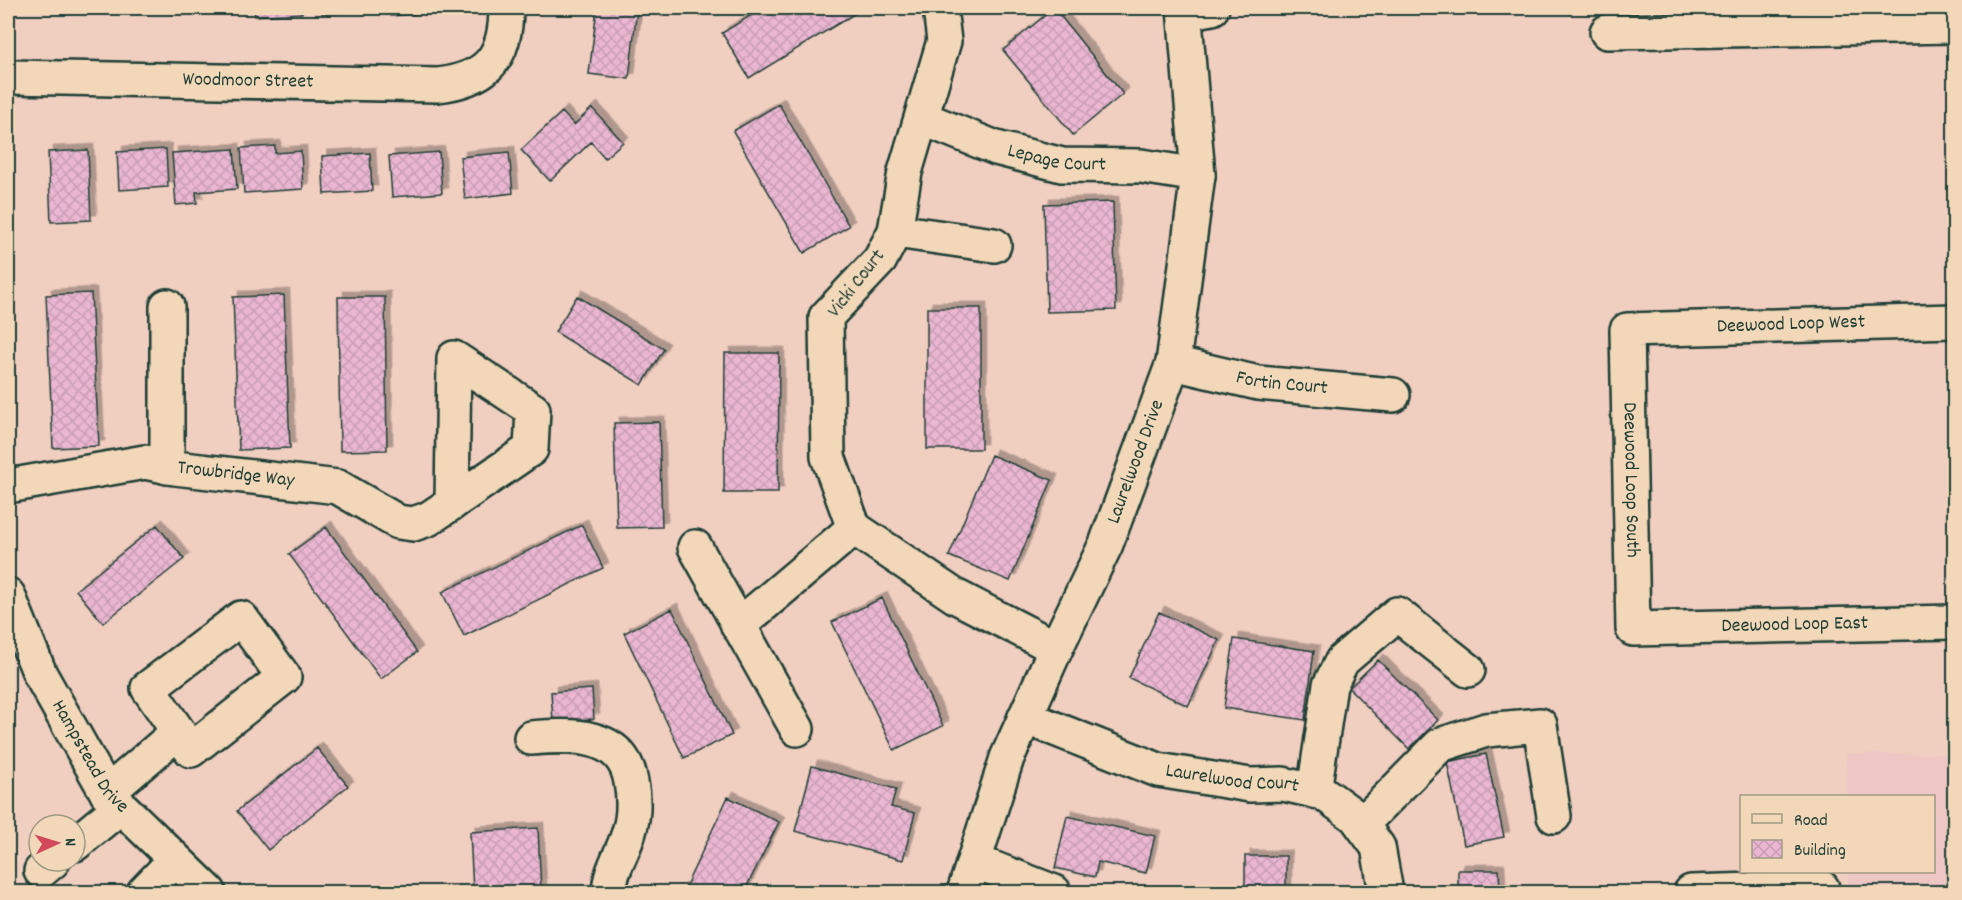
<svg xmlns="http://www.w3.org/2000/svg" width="1962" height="900" font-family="Dekko,sans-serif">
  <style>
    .built { fill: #eec7c5 }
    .building { fill: url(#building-cross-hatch); stroke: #1f3d34; stroke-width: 1.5; filter: url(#shadow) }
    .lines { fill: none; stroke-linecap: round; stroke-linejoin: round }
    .minor-casing { stroke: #1f3d34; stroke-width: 38 }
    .path { stroke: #1f3d34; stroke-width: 4; stroke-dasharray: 4.5 4.5; stroke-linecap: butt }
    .minor { stroke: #f2d8b9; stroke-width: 33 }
    .labels { text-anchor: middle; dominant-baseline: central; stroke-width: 4.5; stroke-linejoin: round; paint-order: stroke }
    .street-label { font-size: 20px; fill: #1f3d34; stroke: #f2d8b9 }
  </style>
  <defs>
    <pattern id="building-cross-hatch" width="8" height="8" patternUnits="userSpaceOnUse" patternTransform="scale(1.5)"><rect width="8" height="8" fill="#eab6d1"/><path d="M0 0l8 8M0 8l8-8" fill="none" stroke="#c89db4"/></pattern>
    <filter id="shadow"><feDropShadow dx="5.5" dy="-5.5" stdDeviation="0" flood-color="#0004"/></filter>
  </defs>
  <rect width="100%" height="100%" fill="#f0cec0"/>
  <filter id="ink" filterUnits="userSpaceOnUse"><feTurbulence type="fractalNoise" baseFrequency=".0167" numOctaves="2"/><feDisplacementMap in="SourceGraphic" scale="12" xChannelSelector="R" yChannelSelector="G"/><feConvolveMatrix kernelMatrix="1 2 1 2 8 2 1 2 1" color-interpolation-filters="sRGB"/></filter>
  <g filter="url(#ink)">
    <!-- built -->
    <path class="built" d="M1846,754H1954V892H1848V872H1934V796H1847Z"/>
    <!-- building -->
    <path class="building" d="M62,8H102L103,9L62,12Z
      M117,8H175L117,12Z
      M183,8H235L184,12Z
      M254,8H301L302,13L255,16Z
      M322,8H371V10L322,14Z
      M390,8H438V12L391,16Z
      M597,8H637L629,79L589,74Z
      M763,8H864L749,78L722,33Z
      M1054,8L1123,94L1073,135L1003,50Z
      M779,104L849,226L804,253L733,131Z
      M592,108L623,142L605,158L591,142L550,181L521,150L562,112L574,125Z
      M275,146V153L301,151L303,189L244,193L241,148Z
      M166,149L168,187L119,190L117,152Z
      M234,149L237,189L196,192L197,203L176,205L172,153Z
      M88,150L91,220L51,222L48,152Z
      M439,152L442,193L392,197L389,156Z
      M509,152L513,193L465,199L460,157Z
      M370,153L372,191L324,194L322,156Z
      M1113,202L1116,310L1047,312L1044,204Z
      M91,293L99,446L53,448L46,295Z
      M284,295L290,448L239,450L233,297Z
      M577,296L664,349L642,385L555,332Z
      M338,297H385L387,450L340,451Z
      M927,308H981V449H927Z
      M725,353H779L778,493H724Z
      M659,422L662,527L617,528L614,423Z
      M991,455L1052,480L1010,581L949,556Z
      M157,525L184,559L103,623L76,590Z
      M582,525L603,568L464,636L442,592Z
      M326,527L417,652L381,679L289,554Z
      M882,598L943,726L894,750L832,622Z
      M672,609L732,735L684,758L624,633Z
      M1159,612L1219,640L1188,706L1129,678Z
      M1234,639L1314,651L1305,720L1224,708Z
      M1378,660L1438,720L1409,749L1349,688Z
      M592,689L594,719L553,721L551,692Z
      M317,748L348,786L268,850L237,811Z
      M1486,754L1504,837L1464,845L1447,762Z
      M812,766L896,789L891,807L915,813L903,860L795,831Z
      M728,797L779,822L744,892H683Z
      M1067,816L1155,836L1146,873L1098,862L1095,877L1055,868Z
      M538,828L541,892H473L470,832Z
      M1245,856H1286V892H1245Z
      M1458,870H1499L1500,892H1458Z"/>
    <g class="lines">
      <!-- minor casing -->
      <g class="minor-casing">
        <g id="minor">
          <path d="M940,8L944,41L905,172L895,231L880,260L826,317L828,457L854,528L955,596L1056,648"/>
          <path d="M1185,13L1212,8"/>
          <path d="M1607,32L1954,26"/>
          <path id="s1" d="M8,77L438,85C488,79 506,57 506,8"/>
          <path id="s2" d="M922,118L996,148L1062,165L1141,166L1198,175"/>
          <path d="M895,231L994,245"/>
          <path id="s3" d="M1954,321L1627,330L1633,629L1954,622"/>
          <path d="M454,358L533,410L531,449L452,503Z"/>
          <path id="s4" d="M1173,363L1258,383L1393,395"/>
          <path d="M167,467V306"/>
          <path id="s5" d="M8,486L145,462L175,468L338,487L398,522L413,524L428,519L452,503"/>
          <path d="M695,547L797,729"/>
          <path id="s6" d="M8,595L40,674L107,793L209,892"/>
          <path d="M241,618L284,677L191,750L148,688Z"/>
          <path d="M738,626L854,528"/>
          <path id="s7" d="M1025,717L1158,770L1250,785L1283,784L1323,793L1356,817L1378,847L1386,892"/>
          <path d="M531,738C571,735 623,732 631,782C634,798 634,816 629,832C623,853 610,870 609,892"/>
          <path d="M1314,791L1330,685L1342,661L1397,614L1468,670"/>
          <path d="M107,793L178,732"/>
          <path d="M1362,824L1440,745L1486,730L1540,725L1554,816"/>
          <path d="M75,844L120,807"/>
          <path d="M974,861L1054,892"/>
          <path d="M41,871L53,861"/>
          <path d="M144,892L174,861"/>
          <path id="s8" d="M964,892L1007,758L1056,648L1106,544L1173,363L1198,175L1184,8"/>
          <path d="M1691,892L1822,888V892"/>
        </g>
      </g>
      <!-- path -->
      <path class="path" d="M8,28H11
        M8,289H14"/>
      <!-- minor -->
      <use href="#minor" class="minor"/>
    </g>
  </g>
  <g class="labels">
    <!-- street labels -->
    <g class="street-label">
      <text stroke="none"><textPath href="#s1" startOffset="240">Woodmoor Street</textPath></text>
      <text stroke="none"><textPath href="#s2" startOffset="142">Lepage Court</textPath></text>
      <text transform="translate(857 284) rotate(-52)">Vicki Court</text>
      <text transform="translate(1791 325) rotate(-2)">Deewood Loop West</text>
      <text stroke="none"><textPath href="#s4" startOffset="111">Fortin Court</textPath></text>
      <text stroke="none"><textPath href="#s8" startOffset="464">Laurelwood Drive</textPath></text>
      <text stroke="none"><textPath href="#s5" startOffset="231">Trowbridge Way</textPath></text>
      <text stroke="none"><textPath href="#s3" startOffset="477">Deewood Loop South</textPath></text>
      <text stroke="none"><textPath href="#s3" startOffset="788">Deewood Loop East</textPath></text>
      <text stroke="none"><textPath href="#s6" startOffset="182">Hampstead Drive</textPath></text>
      <text stroke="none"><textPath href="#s7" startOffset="218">Laurelwood Court</textPath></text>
    </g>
  </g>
  <!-- margin -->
  <rect width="1962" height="900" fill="none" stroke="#f2d8b9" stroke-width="30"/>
  <rect x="15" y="15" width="1932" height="870" fill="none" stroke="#1f3d34" stroke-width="2" filter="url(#ink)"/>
  <!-- legend -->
  <rect x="1740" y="795" width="195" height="78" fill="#f2d8b9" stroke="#9e9a84" stroke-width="1.5"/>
  <rect x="1752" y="814" width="30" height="9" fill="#f2d8b9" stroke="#9e9a84" stroke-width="1.5"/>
  <text x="1794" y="825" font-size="18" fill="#1f3d34">Road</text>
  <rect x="1752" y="840" width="30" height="18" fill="url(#building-cross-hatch)" stroke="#9e9a84" stroke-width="1.5"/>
  <text x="1794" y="855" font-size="18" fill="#1f3d34">Building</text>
  <!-- north arrow -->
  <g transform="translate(57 843) rotate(86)"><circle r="28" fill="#f2d8b9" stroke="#9e9a84" stroke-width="1.5"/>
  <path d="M0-4.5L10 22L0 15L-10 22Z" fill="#d1495b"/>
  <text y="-9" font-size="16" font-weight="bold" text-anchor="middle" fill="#1f3d34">N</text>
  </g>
</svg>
